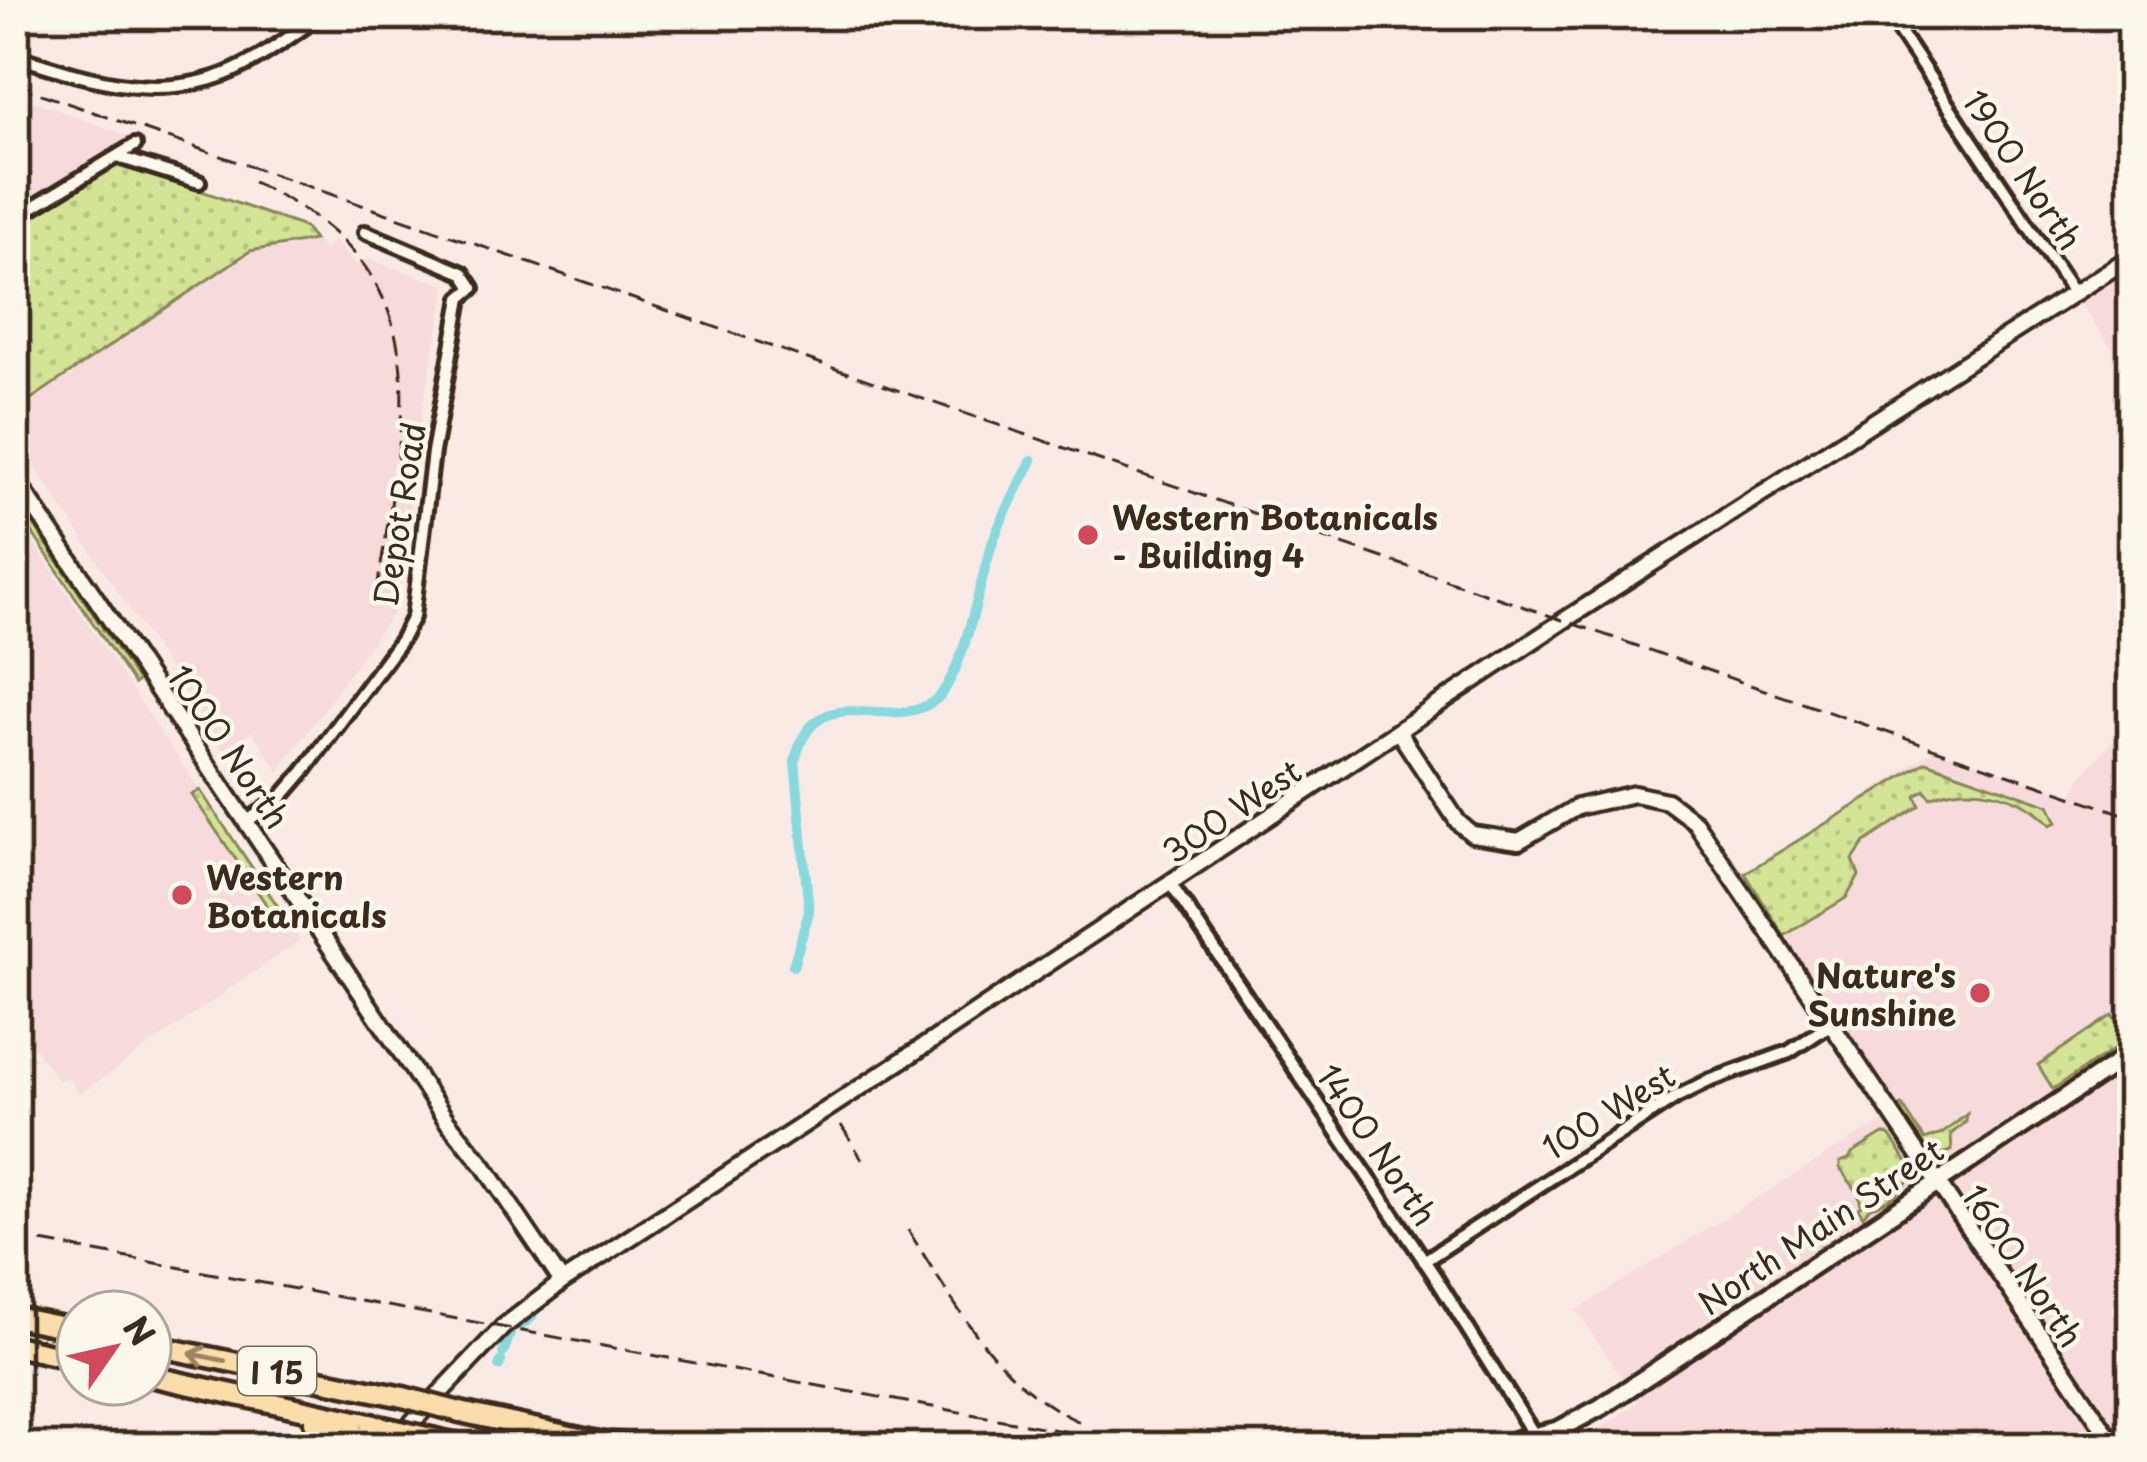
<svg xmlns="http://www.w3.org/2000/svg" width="2147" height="1462" font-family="'Playpen Sans',sans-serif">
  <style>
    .built { fill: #f7dbdc }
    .grass { fill: url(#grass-dots); stroke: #88875a; stroke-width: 3 }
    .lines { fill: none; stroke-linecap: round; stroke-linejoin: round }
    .canal { stroke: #87d9de; stroke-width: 10 }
    .minor-casing { stroke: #3b2a1e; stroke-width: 20 }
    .tertiary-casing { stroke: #3b2a1e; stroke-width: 22 }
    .secondary-casing { stroke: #3b2a1e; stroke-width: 24 }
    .motorway-casing { stroke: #3b2a1e; stroke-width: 27 }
    .minor { stroke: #fbf7ec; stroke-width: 10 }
    .tertiary { stroke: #fbf7ec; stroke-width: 14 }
    .secondary { stroke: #fbf7ec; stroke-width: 15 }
    .motorway { stroke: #faddab; stroke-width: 18 }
    .rail { stroke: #3b2a1e; stroke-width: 3; stroke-dasharray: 18 9; stroke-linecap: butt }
    .motorway-bridge-casing { stroke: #3b2a1e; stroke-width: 27; stroke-linecap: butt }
    .motorway-bridge { stroke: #faddab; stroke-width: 18 }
    .oneway { stroke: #9a8464 }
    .poi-dot { fill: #d1495b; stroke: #fbf7ec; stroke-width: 4.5 }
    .labels { text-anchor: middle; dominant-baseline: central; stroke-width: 9; stroke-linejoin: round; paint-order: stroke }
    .shield { fill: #fbf7ec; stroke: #75685c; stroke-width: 3 }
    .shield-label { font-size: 30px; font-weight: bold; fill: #3b2a1e }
    .street-label { font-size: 33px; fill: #3b2a1e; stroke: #fbf7ec }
    .poi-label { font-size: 33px; font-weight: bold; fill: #3b2a1e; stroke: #fbf7ec; text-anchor: start }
  </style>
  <defs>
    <pattern id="grass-dots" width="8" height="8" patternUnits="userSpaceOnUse" patternTransform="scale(3)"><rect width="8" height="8" fill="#d4e497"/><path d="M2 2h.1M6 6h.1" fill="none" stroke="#b7c482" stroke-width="1.8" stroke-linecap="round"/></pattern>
  </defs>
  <rect width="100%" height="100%" fill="#f9eae5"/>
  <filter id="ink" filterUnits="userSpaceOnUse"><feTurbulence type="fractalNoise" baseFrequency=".00833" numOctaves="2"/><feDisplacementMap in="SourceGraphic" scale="24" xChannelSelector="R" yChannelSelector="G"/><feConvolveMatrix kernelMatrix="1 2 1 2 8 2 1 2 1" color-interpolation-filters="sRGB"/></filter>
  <g filter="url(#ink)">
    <!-- built -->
    <path class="built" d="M15,95L136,138L15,211Z
      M314,240L325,250L334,241L358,265L368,259L447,286L422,410L401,582L392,614L279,772L252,731L223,750L15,437V410L250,251Z
      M2132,256V378L2074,294Z
      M15,515L300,940L80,1094L67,1077L58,1081L15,1019Z
      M2132,718V1447H1572L1638,1402L1576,1310L1875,1125L1899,1116L1741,881L1935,749L2072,796L2081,777Z"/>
    <!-- grass -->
    <path class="grass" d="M122,163L304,227L314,240L250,251L15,410V227Z
      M15,497L138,681L134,684L15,507Z
      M1926,762L2049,805L2057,822L2050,825C2025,794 1967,780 1931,798L1925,790L1916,796L1920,806L1865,842L1853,860L1859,876L1846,898L1784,936L1745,873Z
      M200,790L277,905L280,910L276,913L282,914L291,928L285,932L192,795Z
      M2112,1015L2128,1040L2053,1089L2038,1065Z
      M1902,1105L1925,1140L1942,1134L1967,1114L1966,1122L1951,1134L1952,1151L1931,1157L1896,1109Z
      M1883,1134L1889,1135C1903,1156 1923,1173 1897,1193C1888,1200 1880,1205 1870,1207L1863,1216L1858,1208L1861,1205L1858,1192L1840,1169V1162L1849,1159L1852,1153Z"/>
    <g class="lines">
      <!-- canal -->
      <path class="canal" d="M793,966L809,912L795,761C815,674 887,735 934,701C965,678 980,574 995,536C1005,510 1020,485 1032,460
        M521,1326L532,1317
        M503,1353L510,1334
        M499,1366L501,1361"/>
      <!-- minor casing -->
      <g class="minor-casing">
        <path id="minor" d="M1888,15L2074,294
          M15,56C92,81 166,106 243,66C271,52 296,32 322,15
          M118,157L199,182
          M15,218L135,145
          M247,821L279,800L304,771L401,640L413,617L433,452L461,298L473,288L463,273L365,232
          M1170,883L1434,1275L1536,1438
          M1424,1261L1676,1097L1709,1081L1789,1052L1831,1024
          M15,1447H16"/>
      </g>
      <!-- tertiary casing -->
      <g class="tertiary-casing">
        <path id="tertiary" d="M15,478L447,1121L484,1166L562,1282
          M1398,731L1458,822L1472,834L1519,841L1577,807L1634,794L1667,801L1695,822L2116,1447
          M399,1436L503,1327L562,1282L944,1033L1563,621L2132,256"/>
      </g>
      <!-- secondary casing -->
      <g class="secondary-casing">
        <path id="secondary" d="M1507,1447L1517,1440L1558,1430L1601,1407L2132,1053"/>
      </g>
      <!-- motorway casing -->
      <g class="motorway-casing">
        <path id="motorway" d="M15,1317L78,1330
          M150,1345L403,1397
          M15,1346L78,1360
          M150,1376L370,1424
          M460,1412L621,1447
          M314,1422L358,1436
          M435,1439L471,1447
          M611,1443L654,1447"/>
      </g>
      <!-- minor -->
      <use href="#minor" class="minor"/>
      <!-- tertiary -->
      <use href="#tertiary" class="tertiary"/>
      <!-- secondary -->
      <use href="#secondary" class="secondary"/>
      <!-- motorway -->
      <use href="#motorway" class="motorway"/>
      <!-- rail -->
      <path class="rail" d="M15,85L2132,817
        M253,182C456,275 401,425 375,603
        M841,1125L862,1159
        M908,1230C957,1306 998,1389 1087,1425
        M15,1237L1149,1447"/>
      <!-- motorway-bridge casing -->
      <g class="motorway-bridge-casing">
        <path id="motorway-bridge" d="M403,1397L460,1412
          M370,1424L435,1439
          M358,1436L397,1447"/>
      </g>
      <!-- motorway-bridge -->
      <use href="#motorway-bridge" class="motorway-bridge"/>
    </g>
    <!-- one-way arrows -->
    <defs><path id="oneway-shaft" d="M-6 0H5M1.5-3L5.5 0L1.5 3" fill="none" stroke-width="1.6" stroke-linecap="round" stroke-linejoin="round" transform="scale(3)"/></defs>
    <use class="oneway" href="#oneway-shaft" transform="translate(207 1357) rotate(-168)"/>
  </g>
  <!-- markers -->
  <g class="poi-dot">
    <circle cx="1088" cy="535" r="12"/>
    <circle cx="182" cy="895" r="12"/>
    <circle cx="1980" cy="993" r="12"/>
  </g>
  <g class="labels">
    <!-- shield labels -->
    <rect class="shield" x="238" y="1347" width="78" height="48" rx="9"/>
    <g class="shield-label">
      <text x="277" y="1371">I 15</text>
    </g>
    <!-- street labels -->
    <g class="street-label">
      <text transform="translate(2024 169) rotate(56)">1900 North</text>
      <text transform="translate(398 514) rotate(-81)">Depot Road</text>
      <text transform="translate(230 746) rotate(56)">1000 North</text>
      <text transform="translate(1231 810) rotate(-34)">300 West</text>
      <text transform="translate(1608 1110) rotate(-32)">100 West</text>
      <text transform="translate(1378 1144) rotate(56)">1400 North</text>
      <text transform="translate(1820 1225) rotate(-34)">North Main Street</text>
      <text transform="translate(2024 1265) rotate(56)">1600 North</text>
    </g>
    <!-- poi labels -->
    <g class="poi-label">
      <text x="1112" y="516">Western Botanicals<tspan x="1112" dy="38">- Building 4</tspan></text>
      <text x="206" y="876">Western<tspan x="206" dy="38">Botanicals</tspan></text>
      <text x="1956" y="974" text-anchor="end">Nature's<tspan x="1956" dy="38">Sunshine</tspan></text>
    </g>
  </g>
  <!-- margin -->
  <rect width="2147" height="1462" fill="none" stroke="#fbf7ec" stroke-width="60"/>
  <rect x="30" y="30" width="2087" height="1402" fill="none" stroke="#3b2a1e" stroke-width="4.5" filter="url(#ink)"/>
  <!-- north arrow -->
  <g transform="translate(114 1348) rotate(56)"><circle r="57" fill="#fbf7ec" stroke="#aea59a" stroke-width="3"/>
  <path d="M0-9L21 45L0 30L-21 45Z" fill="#d1495b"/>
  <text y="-18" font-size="33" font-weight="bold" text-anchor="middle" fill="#3b2a1e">N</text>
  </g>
</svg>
